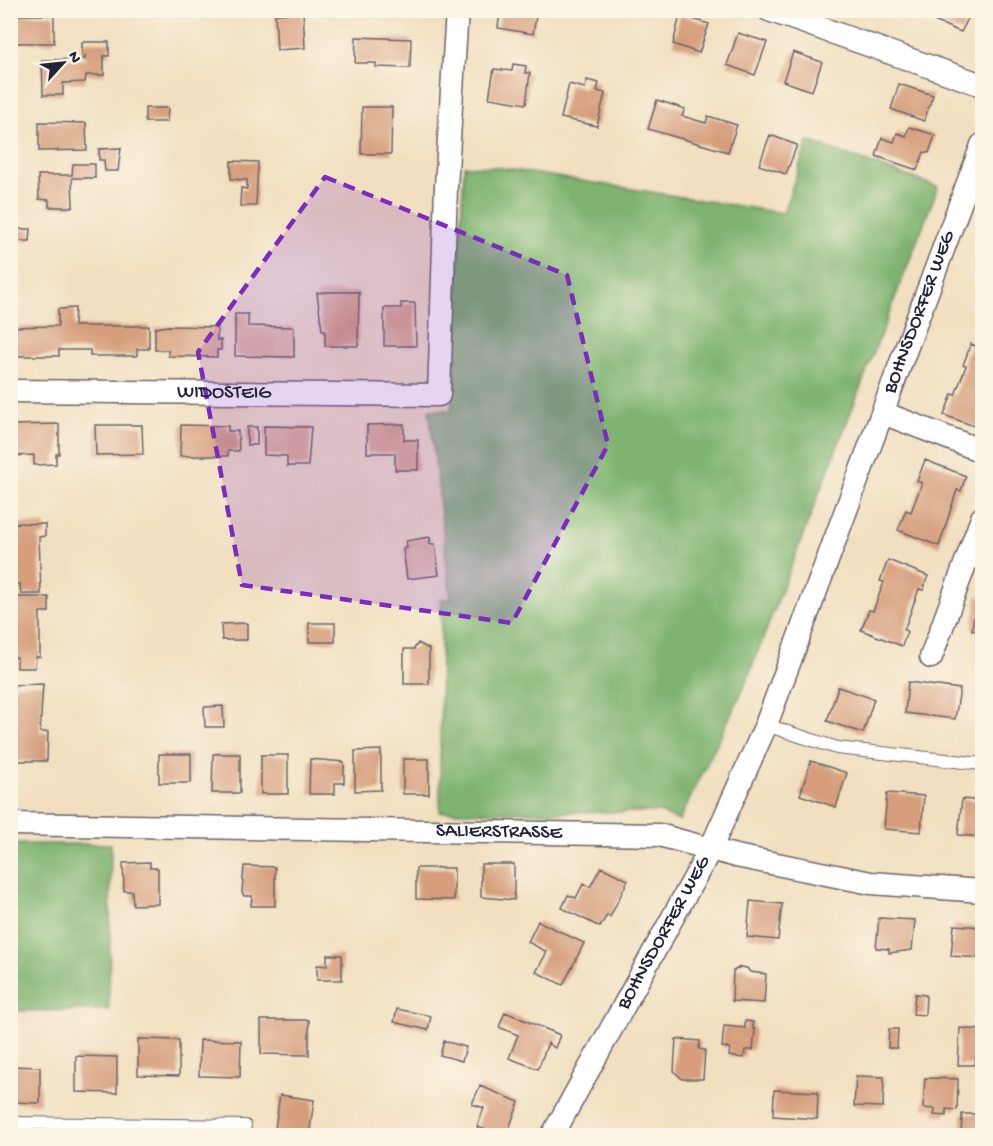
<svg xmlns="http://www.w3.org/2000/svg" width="993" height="1146" font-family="'Gochi Hand',sans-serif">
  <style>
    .forest { fill: #7eb370; stroke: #506a56; stroke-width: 1.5 }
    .building { fill: #d69e7c }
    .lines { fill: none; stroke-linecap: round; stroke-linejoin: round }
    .lane-casing { stroke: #6a6469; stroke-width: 14 }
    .street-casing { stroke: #6a6469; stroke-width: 25 }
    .lane { stroke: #fff; stroke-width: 12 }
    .street { stroke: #fff; stroke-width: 22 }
    .marked { fill: #7b2cbf; fill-opacity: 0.2; stroke: #7b2cbf; stroke-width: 4.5; stroke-dasharray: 12 8; stroke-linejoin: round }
    .labels { text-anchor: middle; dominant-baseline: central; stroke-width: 4.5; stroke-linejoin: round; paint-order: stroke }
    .street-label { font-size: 20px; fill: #22223b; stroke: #fcf5e5 }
  </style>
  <rect width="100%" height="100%" fill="#fcf5e5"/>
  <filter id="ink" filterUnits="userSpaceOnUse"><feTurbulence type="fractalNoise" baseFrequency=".0167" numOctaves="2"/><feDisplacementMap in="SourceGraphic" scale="12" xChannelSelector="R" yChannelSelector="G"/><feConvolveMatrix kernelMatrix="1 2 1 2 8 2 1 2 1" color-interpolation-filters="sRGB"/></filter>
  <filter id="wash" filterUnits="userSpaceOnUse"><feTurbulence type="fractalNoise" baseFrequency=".008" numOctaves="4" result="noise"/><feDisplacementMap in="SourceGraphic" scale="24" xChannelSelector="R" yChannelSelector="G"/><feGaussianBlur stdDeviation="1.35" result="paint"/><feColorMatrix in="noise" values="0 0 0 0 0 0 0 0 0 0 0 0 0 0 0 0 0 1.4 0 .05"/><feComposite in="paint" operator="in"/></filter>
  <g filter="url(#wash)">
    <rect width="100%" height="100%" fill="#f1dfbf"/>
    <!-- forest -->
    <path class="forest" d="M808,141L938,187L743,690L679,821L659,812H440L441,599H451L429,410H451L464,166L494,167L783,213Z
      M10,844H111L109,1010L11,1011Z"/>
    <g id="blocks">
      <!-- building -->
      <path class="building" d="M500,10H537L533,34L498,28Z
        M932,10H970L971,13L961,32L929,19Z
        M303,12L305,48L277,50L275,14Z
        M13,15H54V43H12Z
        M680,15L709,24L699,53L673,44Z
        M738,33L767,42L755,75L727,65Z
        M356,37L411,39L410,68L376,67V63H355Z
        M82,42H109V56H104V75H86L85,82L63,83V95H43L42,60L85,59V56H82Z
        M793,52L822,62L812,91L783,81Z
        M513,64L526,66L525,73H530L526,104L489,98L494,69L512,71Z
        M587,80L599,83L597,91L605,93L597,126L561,118L569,84L585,88Z
        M899,84L933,95L924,121L891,109Z
        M657,100L685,109L682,116L706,123L708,116L737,125L728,152L648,129Z
        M362,107H392L391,154H361Z
        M145,108H168L167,122H145Z
        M39,122L86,123L87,150L39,151Z
        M909,127L935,135L929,153L924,152L917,170L876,156L882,138L894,142L897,133L906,136Z
        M770,135L797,145L786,174L759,165Z
        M121,148L118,171H105L104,160H99V149Z
        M231,161L258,162L256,206H240L241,188L247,189V180L231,179Z
        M73,164H95V178H72L73,207H49V200L39,199L38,175H72Z
        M11,229H31L30,241H11Z
        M326,292H359L358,346H325V330H322L317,293Z
        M401,303H415L416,346H384V308H401Z
        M75,308L74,326H149V349H137V356H90V350H59V356H11L10,327L58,326V309Z
        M235,314H248V326L294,327V357L235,356Z
        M168,326L217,327V340H221V350H217V357L168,356V350H155V328Z
        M971,344L982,349V429L944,415L952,394L955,395L966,366L963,365Z
        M59,424V454H56V464L34,465V455L11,456V425Z
        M404,424V440H418V470H395V453H367V425Z
        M95,425H142L143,454L96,455Z
        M181,425L228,426V431H238L239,451H228V456H180Z
        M264,426L311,427L308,466H287V456L264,455Z
        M247,427H257V445H247Z
        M925,460L966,476L961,491L957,490L939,546L898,530L906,510L911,512L922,483L917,481Z
        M11,523L45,524V536L39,537L41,594H21L20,584H11Z
        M430,537V544H435L439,575L407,579L403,548H407L406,541Z
        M888,560L928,576L923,590L919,589L904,630L907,631L902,646L861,630L869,610L873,611L884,582L880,581Z
        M977,596H982V635L980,631L972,630Z
        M10,597H49V612H40V657H36L35,668H17V657H10Z
        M247,623V640H222L221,624Z
        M309,623H335V642H309Z
        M418,643L429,649V684H404V649H414Z
        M908,682L960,689L955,719L905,713Z
        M43,684L40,732H48L47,761H10L13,712H10V685Z
        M838,687L874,699L863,733L827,721Z
        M981,705H982V721L979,720Z
        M223,706L224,727H205L204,707Z
        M381,750V790L355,791V751Z
        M159,754H191V783H159Z
        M213,754H240V793H212Z
        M261,755H288V794H261Z
        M310,759L344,762V783H335V794H309Z
        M403,759H429V794H403Z
        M811,761L847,773L836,807L800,795Z
        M887,793L924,796L921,832L884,829Z
        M962,799L982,801V837L958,835Z
        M150,862V868H158V904L133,905L132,891H124L123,863Z
        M481,864H514V900L481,897Z
        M244,866L275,867V906H251L252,896H244L242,892Z
        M601,867L628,880L610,917L607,915L600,927L562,908L568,895L576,898L583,884L590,887Z
        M416,868H454V900L416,899Z
        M750,901L782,904L778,940L747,937Z
        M879,918L915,920L912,950L889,953V949L876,948Z
        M538,921L584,943L563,985L536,972L547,952L528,942Z
        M954,925L982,927V958L951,956Z
        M327,955H342V980H317V965L327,966Z
        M740,967L747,968L750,972L766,974L764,1003L732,1001L733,971Z
        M915,994L926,995L925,1015L913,1014Z
        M397,1009L431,1016L428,1030L394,1022Z
        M505,1012L560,1035L555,1048L548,1043L538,1069L509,1058L518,1035L499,1027Z
        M261,1020H309V1055L261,1054Z
        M745,1021L753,1022V1029H755L753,1050H745L744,1058L729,1056L730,1048L722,1047L724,1026L745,1028Z
        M960,1028L980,1030L975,1065H958Z
        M889,1029H898L897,1048H888Z
        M138,1039L179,1040V1076L138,1075Z
        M676,1039L700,1041L699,1049L705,1050L703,1079H682L674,1071Z
        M200,1040L241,1041L240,1077L199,1076Z
        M444,1041L466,1047L462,1061L440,1055Z
        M76,1056L117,1057V1093L76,1092Z
        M10,1066L40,1067V1103L10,1102Z
        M856,1076L884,1077L883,1107L854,1106Z
        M925,1078L958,1079L957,1110L946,1109V1116L934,1115L935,1109L923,1108Z
        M480,1086L519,1102L506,1136L477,1127L484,1108L472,1104Z
        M774,1090L818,1092L817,1119L773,1116Z
        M280,1095L314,1100L309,1136H274Z
        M962,1114H979L978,1136H961Z"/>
    </g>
  </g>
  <g filter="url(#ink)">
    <use href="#blocks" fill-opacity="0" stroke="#6a6469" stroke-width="1.5"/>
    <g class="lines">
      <!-- lane casing -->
      <g class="lane-casing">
        <path id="lane" d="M766,725L837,748L982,764
          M10,1123L245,1126"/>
      </g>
      <!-- street casing -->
      <g class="street-casing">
        <g id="street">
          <path d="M769,10L982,85"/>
          <path id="s1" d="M10,391L439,395L446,187L457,10"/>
          <path d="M883,413L982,451"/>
          <path d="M931,657L982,518"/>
          <path id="s2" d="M10,824L659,835L736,856L871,883L982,891"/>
          <path id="s3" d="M552,1136L710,850L766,725L982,145"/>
        </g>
      </g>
      <!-- lane -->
      <use href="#lane" class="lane"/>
      <!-- street -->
      <use href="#street" class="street"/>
    </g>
  </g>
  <!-- marked area -->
  <path class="marked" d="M325,177L567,275L608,445L512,623L242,585L198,352Z"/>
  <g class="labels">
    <!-- street labels -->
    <g class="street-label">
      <text stroke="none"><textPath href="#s3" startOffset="904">BOHNSDORFER WEG</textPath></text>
      <text stroke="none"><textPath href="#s1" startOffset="214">WIDOSTEIG</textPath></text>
      <text stroke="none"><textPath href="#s2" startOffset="489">SALIERSTRASSE</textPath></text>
      <text stroke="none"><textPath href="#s3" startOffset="232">BOHNSDORFER WEG</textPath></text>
    </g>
  </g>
  <!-- margin -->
  <rect width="993" height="1146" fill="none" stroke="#fcf5e5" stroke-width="36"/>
  <!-- north arrow -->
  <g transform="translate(63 63) rotate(63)" stroke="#fcf5e5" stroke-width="4.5" paint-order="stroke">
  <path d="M0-4.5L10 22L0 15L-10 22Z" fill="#22223b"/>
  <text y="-9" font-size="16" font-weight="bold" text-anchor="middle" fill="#22223b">N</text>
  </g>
</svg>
